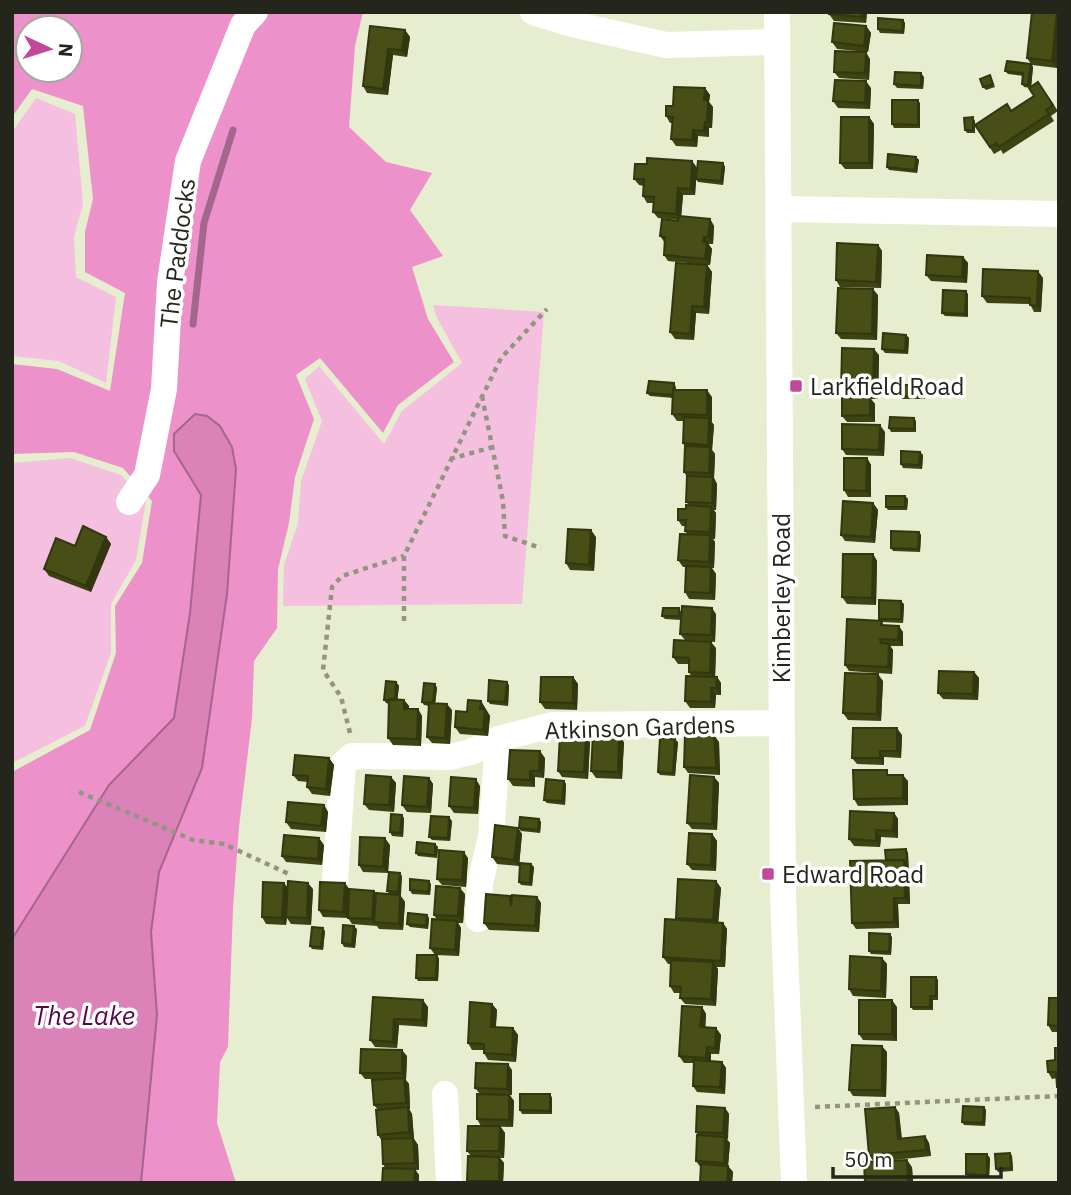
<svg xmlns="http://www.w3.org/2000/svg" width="1071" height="1195" font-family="'IBM Plex Sans',sans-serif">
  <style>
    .green { fill: #f5c0df }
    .forest { fill: #ec91c9; fill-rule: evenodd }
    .water { fill: #db82b9; stroke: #a4668a; stroke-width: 2 }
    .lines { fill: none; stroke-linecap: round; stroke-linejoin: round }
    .stream { stroke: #a4668a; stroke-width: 7 }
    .path { stroke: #929681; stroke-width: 4.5; stroke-dasharray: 5 5; stroke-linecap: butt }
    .minor { stroke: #fff; stroke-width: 26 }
    .wall { fill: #3d4313 }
    .shaded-wall { fill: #32370f }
    .building { fill: #474e16; stroke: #32370f; stroke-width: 2 }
    .poi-dot { fill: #c2489a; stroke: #fff; stroke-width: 2.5 }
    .labels { text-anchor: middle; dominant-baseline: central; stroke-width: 7; stroke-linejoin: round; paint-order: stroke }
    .street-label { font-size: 24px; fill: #24261b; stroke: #fff }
    .poi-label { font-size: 24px; fill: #24261b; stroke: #fff; text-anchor: start }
    .water-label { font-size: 26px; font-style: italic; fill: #590743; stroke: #fff }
  </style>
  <rect width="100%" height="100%" fill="#e7edcf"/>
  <!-- green -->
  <path class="green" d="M36,98L75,114L83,204L74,237L76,277L116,297L106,383L59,361L12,356V132Z
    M433,305L544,312L522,604L283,606L284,565L298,523L301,481L322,421L305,379L319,366L384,444L402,411L462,363L437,318Z
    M70,458L121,475L146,501L136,560L111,604V653L85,726L12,763V463Z"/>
  <!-- forest -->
  <path class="forest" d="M12,12H363L355,46L349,127L386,162L432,173L410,210L443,256L412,267L428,319L454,362L398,405L383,433L320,358L296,375L314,419L295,477L289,523L278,569L277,628L254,661L252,718L239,827L233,908L228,1047L220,1062L217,1123L236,1183H141L157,1016L151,932L159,872L202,768L227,594L236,469L232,447L220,426L174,452L201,495L190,613L174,718L109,785L12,939V772L90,730L116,653L115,606L142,563L152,501L123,468L74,452L12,454V364L57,369L110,391L125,293L85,272V232L93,199L83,106L32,89L12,117ZM28,28H70V70H28Z"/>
  <!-- water -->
  <path class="water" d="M195,414L207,416L220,426L232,447L236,469L227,594L202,768L159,872L151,932L157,1015L141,1183H12V939L109,785L174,718L190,613L201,495L174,451V434Z"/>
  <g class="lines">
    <!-- stream -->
    <path class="stream" d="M193,324L204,223L233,130"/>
    <!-- path -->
    <path class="path" d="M482,396L503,501L505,536L541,548
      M450,459L493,447
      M404,621V556L501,358L547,309
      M350,733L341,697L323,670L332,587L342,576L404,556
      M79,792L193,840L224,844L291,875
      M815,1107L1059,1096"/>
    <!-- minor -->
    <path class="minor" d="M533,12L572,24
      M576,12L572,24L666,45L777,42
      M777,12L783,895L794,1183
      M779,209L1059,214
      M129,502L147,475L164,389L170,282L188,161L243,25L255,12
      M335,880L343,764L352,756L451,757L471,752L498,739L552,725L782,723
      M478,919L480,883L491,837L498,739
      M445,1094L449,1183"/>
  </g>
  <!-- wall -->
  <path class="wall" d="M867,12L866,23L834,21L829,14Z
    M1059,12V48L1057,68L1032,65L1033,67L1031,87L1043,89L1058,111L1051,116L1054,121L1003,154L1001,150L994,154L975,125V133H967L965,130L975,121V124L1012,111L1034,96L1030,88L1024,87L1022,84L1023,76L1008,74L1005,71L1031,64L1027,58Z
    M903,20L905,23L904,34L880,33L878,29Z
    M370,26L405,30L410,37L407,57L393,55L388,95L367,93L363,86Z
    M866,26L871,33L868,52L837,49L832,42Z
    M870,59L869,80L839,78L834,72Z
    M990,75L995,87L986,90L983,87Z
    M924,77L923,89L897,88L894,84Z
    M705,88L710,95L709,102L713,107L712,128H709V137L698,136L697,147L676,146L671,139L672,123H670L666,116L673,106Z
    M871,88L870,109L838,108L833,101Z
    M920,103V128H894L892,124Z
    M869,117L874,124L873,169H845L840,163Z
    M916,157L919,160L917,173L889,170L887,167Z
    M692,161L697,168L723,163L725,167L723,185L698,182L696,179L695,195H683L681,216L710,219L714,226L713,244H708L712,249L710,265H707L712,272L709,314L696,313L694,340L675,339L670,332L706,265L668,261L664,255L665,243L660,236L678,220L658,218L653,212L654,203H647L643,196L644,186L639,185L634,179L647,164Z
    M878,245L882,251L881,288L840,287L836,280Z
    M963,257L968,263L967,283L931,281L926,275Z
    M1043,278L1041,312H1034L1030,304L987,303L982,296Z
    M968,294V317L945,316L942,313Z
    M878,295L877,340L841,339L836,333Z
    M906,335L909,338L908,354L885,353L882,349Z
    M879,355L878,399H871L875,404V422H847L842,416L845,398L841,392Z
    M674,383L676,387V390L712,397L711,422L714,425L712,450L715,454L714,478L717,484L716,510H714L716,513L715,539H713L715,542L714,568H712L716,574L715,600L689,599L685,592L686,567H683L678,560L687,534L685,531V526H682L678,520L689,505L686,502L687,477L684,472L685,447L683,443V421H677L672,414L673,398L650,396L647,393Z
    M925,389V399H902L900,396Z
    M916,421V432H891L889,428Z
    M885,432L884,456L846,455L842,449Z
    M920,452L923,455L922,469L903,468L901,464Z
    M867,458L871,465V497H848L844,490Z
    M905,496L908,499L907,510H888L886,507Z
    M873,503L878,510L875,543L845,541L841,535Z
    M919,532L921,535L920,552L893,551L891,548Z
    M106,537L111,544L91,592L49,576L44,569L75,546Z
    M596,537L594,571L570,570L566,563Z
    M873,554L877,561L876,605L847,604L842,597Z
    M904,604L903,623L882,622L884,625L903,632V646H890L893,650L892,674L849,671L845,665L880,621L879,619Z
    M681,611L716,614L715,642L685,640L680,634L681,620L665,619L662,616Z
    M716,648L715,677H717L721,683V695H716L715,708H690L685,701L691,676L689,672V664H678L673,657Z
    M974,672L979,678L978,700L943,699L938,693Z
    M573,677L578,684L577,710L545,709L540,702Z
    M883,681L881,721L848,720L843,713Z
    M396,682L399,686L397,700H404L409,706V709H418L422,716L421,746L393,745L388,738L389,704L386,703L384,700Z
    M435,684L437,688L435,703L452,710L450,744L432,743L427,737L429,706L424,705L422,702Z
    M509,685L508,706L490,704L488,701Z
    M481,701L490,716L488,736L460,734L455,727L467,712Z
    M902,735L901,758L884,757V765L857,764L852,758Z
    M586,736L590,742L588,779L562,777L558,771Z
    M624,742L622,779L596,778L591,771Z
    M678,742L675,776L660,775L658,772Z
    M719,742L720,775L688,773L684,767Z
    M329,758L334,765L330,796L312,794L307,787L308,782L298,781L293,775Z
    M545,758L544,778L535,777V787L513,786L508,779Z
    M891,775L908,781V805L858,806L854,799Z
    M391,777L396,783L394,812L369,810L364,804Z
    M714,777L719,783L717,830L692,829L687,823Z
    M429,778L433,784L431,813L407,812L402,805Z
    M564,781L566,784L565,805L547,803L544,800Z
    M480,786L478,814L454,813L449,806Z
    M324,805L328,812L326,832L291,829L286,822Z
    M894,813L898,819V838L881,837L880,847L854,846L849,839Z
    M404,818L403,837L392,836L390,832Z
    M539,819L541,822L540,833L521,831L519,828Z
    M452,821L450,841L432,840L429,837Z
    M518,828L522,834L519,866L497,864L492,857Z
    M712,834L717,841L716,871L692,870L687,864Z
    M435,844L438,847L437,858L418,856L416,853Z
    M324,845L322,865L286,862L282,856Z
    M390,845L388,873L363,872L359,865Z
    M906,849L908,853L910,904H898L899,928L856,929L852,923L886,860Z
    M468,858L466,887L442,885L437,879Z
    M531,864L534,867L532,886L521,885L519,882Z
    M402,876L400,895L405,902L403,930L379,929L377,926L352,924L348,918L323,917L319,910L345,883L349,890L390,894L387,891Z
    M716,881L721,888L718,922L723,923L727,929L725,967H716L718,969L716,1006L685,1004L680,998L681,993H674L670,986L671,964H668L663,957L677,920L676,918Z
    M431,884L430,895L412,894L410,890Z
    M288,888L313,889L311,925L291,924L287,918L286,925L266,924L262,917Z
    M465,894L463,923H458L461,928L459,956L435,955L430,948L437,920L434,915Z
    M537,897L541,903L539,932L489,930L484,923L512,898Z
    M429,918L428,929L410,927L407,924Z
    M357,929L355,948L344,947L342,943Z
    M325,931L323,950L312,949L310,946Z
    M892,937L891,955L871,954L869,951Z
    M437,955L439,959L438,981H418L416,978Z
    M882,958L887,964L886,998L853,996L849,989Z
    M936,977L938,980V1000H933V1010H913L911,1007Z
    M373,997L428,1007L427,1027L399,1025L397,1048L375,1047L370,1040Z
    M1059,998V1047V1032H1052L1048,1025Z
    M492,1004L497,1010L496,1027L513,1028L518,1035L516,1062L488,1060L484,1053V1050H472L468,1043Z
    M702,1007L706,1014L705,1028H716L721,1035L719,1054H711V1061L722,1062L726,1068L725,1094L697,1092L693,1086L694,1063H684L679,1056Z
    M897,1007V1041L863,1040L859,1034Z
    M1059,1048V1089L1057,1087V1078L1052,1079L1048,1072L1055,1060Z
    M887,1052L886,1097L853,1096L849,1090Z
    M407,1056L406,1080L409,1084L410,1109H409L412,1114L414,1139L418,1145L419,1170H415L419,1175V1183H382L385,1168L383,1164L382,1141L378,1135V1110L374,1105L382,1079H365L360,1073Z
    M512,1070V1095H510L514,1101L513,1127L481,1126L477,1119L480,1094L475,1088Z
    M550,1094L552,1098V1114H522L520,1110Z
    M895,1107L899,1113L902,1138L925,1136L929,1143L931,1156L876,1162L912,1167L913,1183H865L874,1162L869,1155Z
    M984,1107L986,1110L985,1126L964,1125L962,1122Z
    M725,1108L729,1114L727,1140L730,1143L728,1166L733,1172L732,1183H700L701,1168L696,1161L698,1135L696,1132Z
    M500,1126L505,1133L504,1158H500L504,1163L503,1183H468L467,1181L471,1156L467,1151Z
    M1010,1153L1012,1156L1013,1171L998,1172L996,1169Z
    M990,1158L989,1178H968L966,1174Z"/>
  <!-- shaded-wall -->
  <path class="shaded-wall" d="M862,12H867L866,23L861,17Z
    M1057,12H1059V48L1057,68L1052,61Z
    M903,20L905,23L904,34L902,31Z
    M866,26L871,33L868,52L864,46Z
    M405,30L410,37L407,57L402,50Z
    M388,49L393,55L388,95L383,89Z
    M866,52L870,59L869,80L865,73Z
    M1031,64L1033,67L1031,88L1028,85Z
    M921,73L924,77L923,89L921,86Z
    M866,81L871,88L870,109L865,103Z
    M705,88L710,95L709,102L713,107L712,128L707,122L704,100Z
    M918,100L920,103V128L918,125Z
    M869,117L874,124L873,169L869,163Z
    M973,117L975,121V133L973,130Z
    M705,122L709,128V137L704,131Z
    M693,130L698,136L697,147L692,140Z
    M916,157L919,160L917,173L915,170Z
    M692,161L697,168L695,195L691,189Z
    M723,163L725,167L723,185L721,181Z
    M678,188L683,195L681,220L676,214Z
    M710,219L714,226L713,244L708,237Z
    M704,237L712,249L710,265L705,259L703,242Z
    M878,245L882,251L881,288L876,282Z
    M963,257L968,263L967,283L962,277Z
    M707,265L712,272L709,314L704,307Z
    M1038,271L1043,278L1041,312L1037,306Z
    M873,289L878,295L877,340L872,334Z
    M966,291L968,294V317L965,314Z
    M692,306L696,313L694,340L690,334Z
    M906,335L909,338L908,354L905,351Z
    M874,349L879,355L878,399L873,392Z
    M923,385L925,389V399L923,396Z
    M707,390L712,397V422L707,415Z
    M870,398L875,404V422L870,415Z
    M709,418L714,425L712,450L715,454L714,478L717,484L716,510L712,503L713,478L709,473L710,449L708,445Z
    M914,418L916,421V432L914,429Z
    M880,425L885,432L884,456L879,450Z
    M920,452L923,455L922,469L919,465Z
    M867,458L871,465V497L866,491Z
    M905,496L908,499L907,510L905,507Z
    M873,503L878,510L875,543L871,537Z
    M711,507L716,513L715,539L710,532Z
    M591,530L596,537L594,571L589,565Z
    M919,532L921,535L920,552L918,549Z
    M710,535L715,542L714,568L709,562Z
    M106,537L111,544L91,592L86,586Z
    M873,554L877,561L876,605L872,598Z
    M711,567L716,574L715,600L710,593Z
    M901,601L904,604L903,623L901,619Z
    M712,608L716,614L715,642L711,635Z
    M899,626L903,632V646L898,640Z
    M711,642L716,648L715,680L710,673Z
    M889,644L893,650L892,674L888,667Z
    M974,672L979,678L978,700L973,694Z
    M878,674L883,681L881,721L877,714Z
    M573,677L578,684L577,710L573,703Z
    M717,677L721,683V695L716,688Z
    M396,682L399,686L397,704L395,701Z
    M507,682L509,685L508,706L505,702Z
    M435,684L437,688L435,706L433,703Z
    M711,688L716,695L715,708L711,702Z
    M404,700L409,706V715L404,709Z
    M481,701L490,716L488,736L483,730L480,709Z
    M447,704L452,710L450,744L445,738Z
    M418,709L422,716L421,746L417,739Z
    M897,728L902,735L901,758L897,751Z
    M714,735L719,742L720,775L716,768Z
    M586,736L590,742L588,779L584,772Z
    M619,736L624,742L622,779L618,772Z
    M675,739L678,742L675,776L673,773Z
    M540,751L545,758L544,778L539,771Z
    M880,751L884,757V765L880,758Z
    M329,758L334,765L330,796L326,789Z
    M530,771L535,777V787L530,780Z
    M903,775L908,781V805L903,798Z
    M391,777L396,783L394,812L389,805Z
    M714,777L719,783L717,830L712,824Z
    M429,778L433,784L431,813L427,807Z
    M476,779L480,786L478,814L474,808Z
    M564,781L566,784L565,805L562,801Z
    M324,805L328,812L326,832L321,826Z
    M894,813L898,819V838L893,831Z
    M402,815L404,818L403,837L400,833Z
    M449,817L452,821L450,841L448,838Z
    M539,819L541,822L540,833L538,830Z
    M518,828L522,834L519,866L514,860Z
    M876,830L881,837L880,847L876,841Z
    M712,834L717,841L716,871L711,865Z
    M319,838L324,845L322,865L318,859Z
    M385,838L390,845L388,873L383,867Z
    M435,844L438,847L437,858L435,855Z
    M906,849L908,853L910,904L905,898L904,860Z
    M464,852L468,858L466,887L462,880Z
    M531,864L534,867L532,886L530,883Z
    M400,873L402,876L401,895L398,892Z
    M429,881L431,884L430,895L428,892Z
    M716,881L721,888L718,927L713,920Z
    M284,883L289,889L286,925L282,918Z
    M308,883L313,889L311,925L307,918Z
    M345,883L350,890L348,919L343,912Z
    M460,888L465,894L463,923L458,916Z
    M374,891L379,897L374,922L372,919Z
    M400,895L405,902L403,930L399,924Z
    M537,897L541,903L539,932L535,926Z
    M894,898L898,904L899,928L894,922Z
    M427,915L429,918L428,929L426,926Z
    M457,921L461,928L459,956L455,950Z
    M723,923L727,929L725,967L721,961Z
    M354,926L357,929L355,948L352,945Z
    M323,928L325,931L323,950L321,947Z
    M890,934L892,937L891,955L889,952Z
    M437,955L439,959L438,981L436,978Z
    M882,958L887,964L886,998L881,991Z
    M713,962L718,969L716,1006L711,999Z
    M936,977L938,980V1000L936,996Z
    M930,996L933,1000V1010L930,1007Z
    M423,1000L428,1007L427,1027L422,1020Z
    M892,1000L897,1007V1041L892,1034Z
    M492,1004L497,1010L495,1034L491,1027Z
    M702,1007L706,1014L705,1034L700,1027Z
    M394,1019L399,1025L397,1048L393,1042Z
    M513,1028L518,1035L516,1062L512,1055Z
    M716,1028L721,1035L719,1054L715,1048Z
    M882,1046L887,1052L886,1097L882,1090Z
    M707,1047L711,1054L710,1064L706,1058Z
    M402,1050L407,1056L406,1080L402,1073Z
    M722,1062L726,1068L725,1094L720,1087Z
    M508,1064L512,1070V1095L507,1089Z
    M404,1078L409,1084L410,1109L406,1103Z
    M550,1094L552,1098V1114L550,1111Z
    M509,1095L514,1101L513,1127L509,1120Z
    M408,1107L412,1114L414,1139L418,1145L419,1170L415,1163L413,1138L409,1132Z
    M895,1107L899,1113L902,1145L898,1139Z
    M984,1107L986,1110L985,1126L983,1123Z
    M725,1108L729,1114L728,1140L723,1133Z
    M500,1126L505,1133L504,1158L499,1151Z
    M925,1136L929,1143L931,1156L926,1150Z
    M725,1137L730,1143L728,1166L733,1172L732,1183H727L728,1169L724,1163Z
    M1010,1153L1012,1156L1013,1171L1011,1168Z
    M987,1154L990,1158L989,1178L987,1175Z
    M499,1157L504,1163L503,1183H500L499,1181Z
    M907,1160L912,1167L913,1183H908Z
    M415,1169L419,1175V1183H414Z"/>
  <!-- building -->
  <path class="building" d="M829,12H862L861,17L829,14Z
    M1032,12H1057L1052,61L1027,58Z
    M878,18L903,20L902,31L878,29Z
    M834,23L866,26L864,46L832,42Z
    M370,26L405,30L402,50L388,49L383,89L363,86Z
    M835,51L866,52L865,73L834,72Z
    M1007,61L1031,64L1028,85L1022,84L1023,73L1005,71Z
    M895,72L921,73V86L894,84Z
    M990,75L993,84L983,87L980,79Z
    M835,80L866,81L865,103L833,101Z
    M1038,82L1053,105L1046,110L1049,114L999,147L996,143L990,147L975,125L1007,104L1011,111L1034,96L1029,88Z
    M674,87L705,88L704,100H708L707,122H705L704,131L693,130L692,140L671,139L673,117L666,116V106H673Z
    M892,100H918V125L892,124Z
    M841,117H869V163H840Z
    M973,117V130H965L964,118Z
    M888,154L916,157L915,170L887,167Z
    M647,158L692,161L691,189L678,188L676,214L653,212L654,197L643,196L644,179H634L635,164H647Z
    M698,161L723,163L721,181L696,179Z
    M679,216L710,219L708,237H704L703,242H707L705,259L664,255L665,237L660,236L662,219L678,221Z
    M837,243L878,245L876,282L836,280Z
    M927,255L963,257L962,277L926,275Z
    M676,263L707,265L704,307L692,306L690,334L670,332Z
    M983,269L1038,271L1037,306L1030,305V298L982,296Z
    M838,288L873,289L872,334L836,333Z
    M943,290L966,291L965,314L942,313Z
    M883,333L906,335L905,351L882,349Z
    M842,348L874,349L873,392H841Z
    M649,381L674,383L673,395L647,393Z
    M900,385H923V396H900Z
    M673,390H707V415L672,414Z
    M842,398H870V415L842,416Z
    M684,417L709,418L708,445L683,443Z
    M890,417L914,418V429L889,428Z
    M842,424L880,425L879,450L842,449Z
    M685,446L710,447L709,473L684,472Z
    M901,451L920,452L919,465L901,464Z
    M844,458H867L866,491L844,490Z
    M687,476L713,477L712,503L686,502Z
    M886,496H905V507H886Z
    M843,501L873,503L871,537L841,535Z
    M686,505L711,507L710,532L685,531L686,520H678V509H686Z
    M83,526L106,537L86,586L44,569L56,538L75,546Z
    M568,529L591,530L589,565L566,563Z
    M891,531L919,532L918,549L891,548Z
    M680,534L710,535L709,562L678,560Z
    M843,554H873L872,598L842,597Z
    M686,566L711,567L710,593L685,592Z
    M879,600L901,601V619H879Z
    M682,606L712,608L711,635L680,634Z
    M663,608H679V616H662Z
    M847,619L882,621L881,625L899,626L898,640L880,639L881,643L889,644L888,667L845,665Z
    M674,640L711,642L710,673L689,672V658L673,657Z
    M939,671L974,672L973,694L938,693Z
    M845,673L878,674L877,714L843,713Z
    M686,676L717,677L716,688H711V702L685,701Z
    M541,677H573V703L540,702Z
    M489,680L507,682L505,702L488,701Z
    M386,681L396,682L395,700H384Z
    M424,683L435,684L433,703L422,702Z
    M389,699L404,700V709H418L417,739L388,738Z
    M468,700L481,701L480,709L485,710L483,730L455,727L456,711L467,712Z
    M429,703L447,704L445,738L427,737Z
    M853,728H897V751H880V758H852Z
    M593,734L619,736L618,772L591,771Z
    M685,734L714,735L716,768L684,767Z
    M560,735L586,736L584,772L558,771Z
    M660,738L675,739L673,773L658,772Z
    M510,750L540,751L539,771H530V780L508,779Z
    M295,755L329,758L326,789L307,787L308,776L293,775Z
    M853,770H887V775H903V798L854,799Z
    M366,775L391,777L389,805L364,804Z
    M690,775L714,777L712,824L687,823Z
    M404,776L429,778L427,807L402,805Z
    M451,777L476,779L474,808L449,806Z
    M546,779L564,781L562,801L544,800Z
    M288,802L324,805L321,826L286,822Z
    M850,811L894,813L893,831L876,830V841L849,839Z
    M391,814L402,815L400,833L390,832Z
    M431,816L449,817L448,838L429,837Z
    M520,817L539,819L538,830L519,828Z
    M495,825L518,828L514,860L492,857Z
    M689,833L712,834L711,865L687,864Z
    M284,835L319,838L318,859L282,856Z
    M360,837L385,838L383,867L359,865Z
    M417,842L435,844V855L416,853Z
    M906,849L907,863L904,860H886L885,850Z
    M439,850L464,852L462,880L437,879Z
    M904,860L905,898H894V922L852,923L850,861Z
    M520,863L531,864L530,883L519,882Z
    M389,872L400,873L398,892L387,891Z
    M410,879L429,881L428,892L410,890Z
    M678,879L716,881L713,920L676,918Z
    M288,881L308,883L307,918L286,917Z
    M263,882L284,883L282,918L262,917Z
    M320,882L345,883L343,912L319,910Z
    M436,886L460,888L458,916L434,915Z
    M349,889L374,891L372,919L348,918Z
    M376,893L400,895L399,924L374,922Z
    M486,894L510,896L511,906L512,895L537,897L535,926L484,923Z
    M408,913L427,915L426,926L407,924Z
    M432,919L457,921L455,950L430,948Z
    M665,919L723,923L721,961L663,957Z
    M343,925L354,926L352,945L342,943Z
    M312,927L323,928L321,947L310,946Z
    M869,933L890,934L889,952L869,951Z
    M417,955H437L436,978H416Z
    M850,956L882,958L881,991L849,989Z
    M671,960L713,962L711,999L680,998L681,987L670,986Z
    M911,977H936V996H930V1007H911Z
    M373,997L423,1000L422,1020L394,1019L393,1042L370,1040Z
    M1049,998H1059V1026L1048,1025Z
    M859,1000H892V1034H859Z
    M470,1002L492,1004L491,1027L513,1028L512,1055L484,1053V1044L468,1043Z
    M682,1006L702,1007L700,1027L716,1028L715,1048L707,1047L706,1058L679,1056Z
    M852,1045L882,1046V1090H849Z
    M1055,1048H1059V1087H1057L1056,1072H1048L1047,1061L1055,1060Z
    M361,1049L402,1050V1073H360Z
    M694,1060L722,1062L720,1087L693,1086Z
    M476,1063L508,1064L507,1089L475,1088Z
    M404,1078L406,1103L374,1105L372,1080Z
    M477,1094L509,1095V1120L477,1119Z
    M520,1094H550V1111L520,1110Z
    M697,1106L725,1108L723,1133L696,1132Z
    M963,1106L984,1107L983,1123L962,1122Z
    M408,1107L409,1132L378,1135L376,1110Z
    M895,1107L898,1139L925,1136L926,1150L869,1155L865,1109Z
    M468,1126H500L499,1151H467Z
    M697,1135L725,1137L724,1163L696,1161Z
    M413,1138L415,1163L383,1164L382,1139Z
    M1010,1153L1011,1168L996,1169L995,1154Z
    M966,1154H987V1175L966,1174Z
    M468,1156L499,1157V1181H467Z
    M907,1160L908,1183H865L864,1162Z
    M701,1164L728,1166L727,1183H700Z
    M383,1168L415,1169L414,1183H382Z"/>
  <!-- markers -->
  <g class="poi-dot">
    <rect x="789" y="379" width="14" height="14" rx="3.5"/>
    <rect x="761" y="867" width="14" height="14" rx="3.5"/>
  </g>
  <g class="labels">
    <!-- street labels -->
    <g class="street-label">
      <text transform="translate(177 253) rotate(-83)">The Paddocks</text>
      <text transform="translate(781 598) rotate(-90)">Kimberley Road</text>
      <text transform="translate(640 727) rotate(-2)">Atkinson Gardens</text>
    </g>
    <!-- poi labels -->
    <g class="poi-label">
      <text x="810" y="386">Larkfield Road</text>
      <text x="782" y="874">Edward Road</text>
    </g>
    <!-- water labels -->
    <g class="water-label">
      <text x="84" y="1015">The Lake</text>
    </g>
  </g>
  <!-- border -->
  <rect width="1071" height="1195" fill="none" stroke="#24261b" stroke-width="28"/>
  <!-- north arrow -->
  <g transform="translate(49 49) rotate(94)"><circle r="33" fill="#ffffff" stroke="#a7a8a4" stroke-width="2"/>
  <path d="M0-5L12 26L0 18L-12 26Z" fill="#c2489a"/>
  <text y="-10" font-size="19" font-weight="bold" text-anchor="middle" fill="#24261b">N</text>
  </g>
  <!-- scale -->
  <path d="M833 1167v10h168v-10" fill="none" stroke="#24261b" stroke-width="3.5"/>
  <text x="844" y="1167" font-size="21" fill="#24261b" stroke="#ffffff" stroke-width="5" paint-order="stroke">50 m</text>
</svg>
